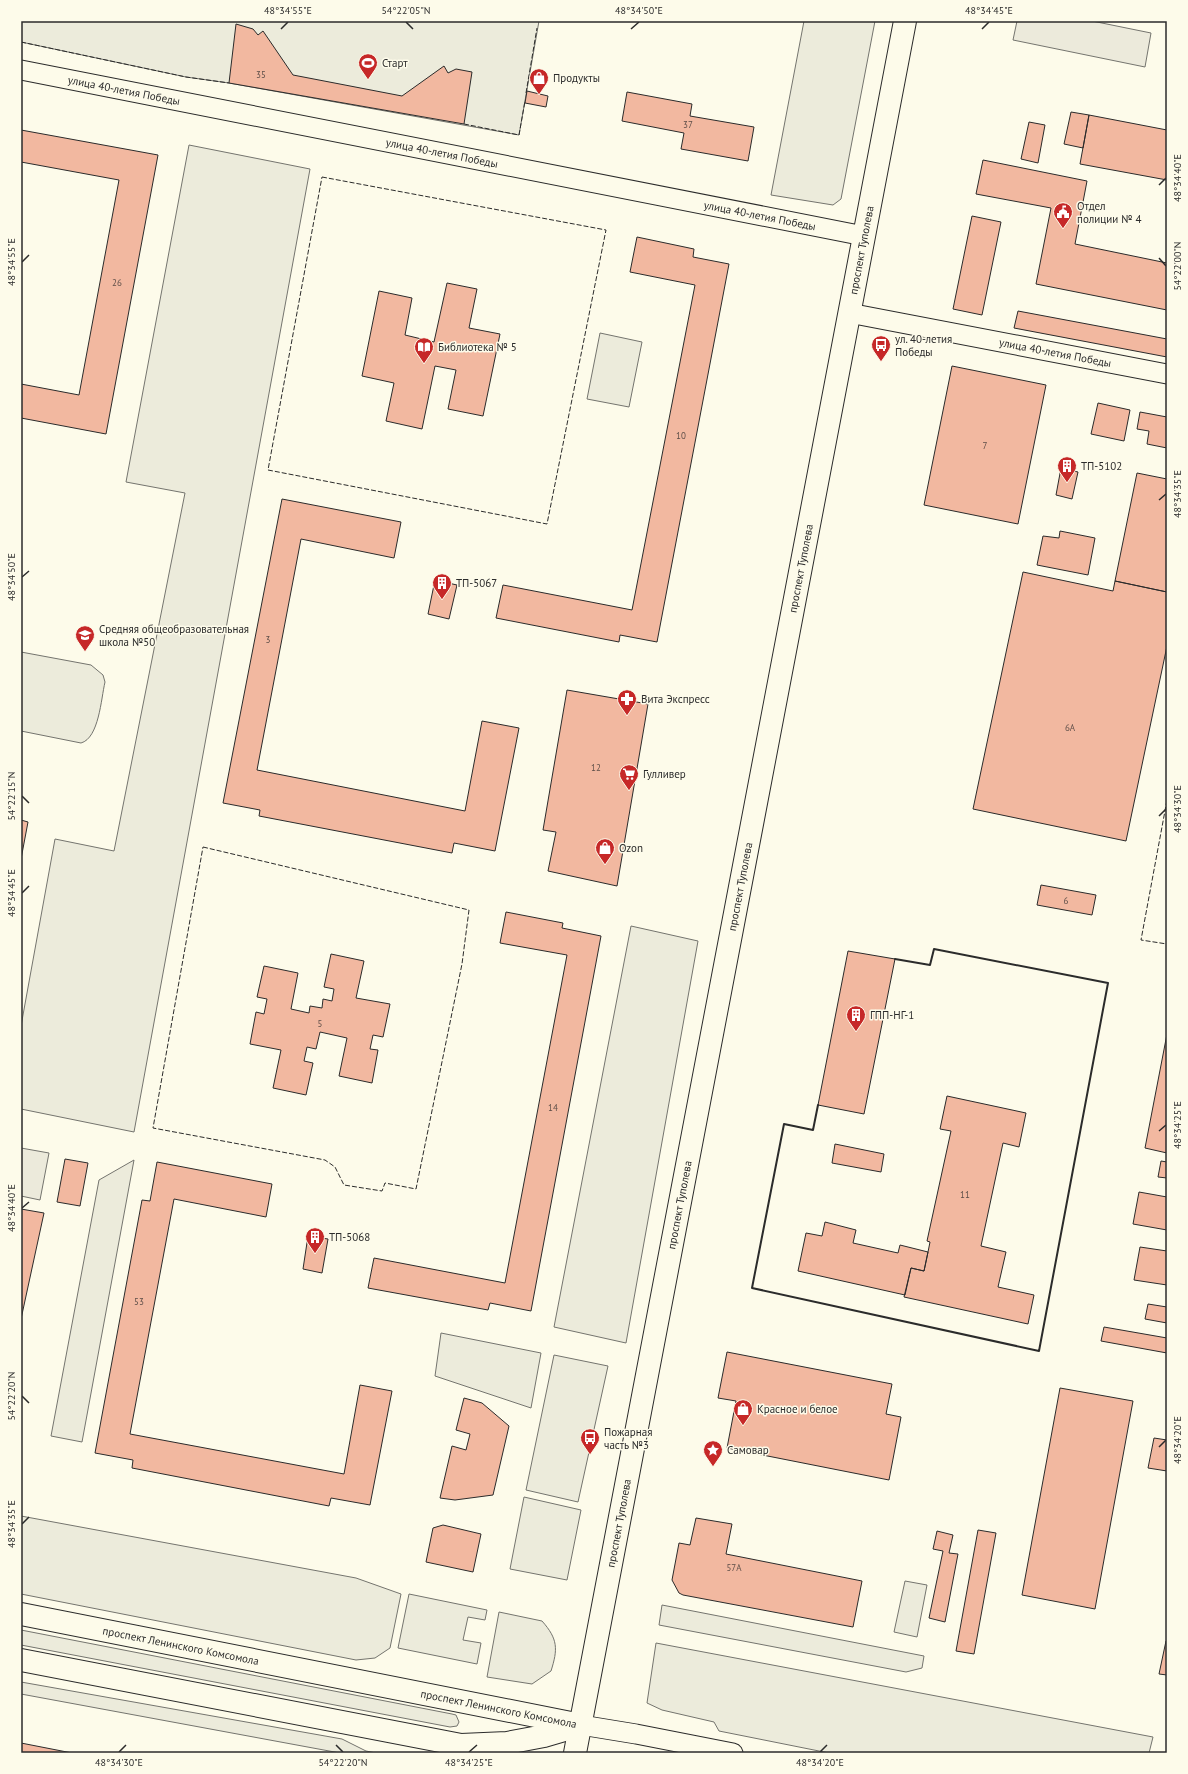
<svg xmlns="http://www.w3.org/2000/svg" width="1188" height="1774" font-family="'PT Sans',sans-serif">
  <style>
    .green { fill: #ecebdb; stroke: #74746e }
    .parking { fill: #eceadb; stroke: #74746e }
    .building { fill: #f2b8a0; stroke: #2b2b2b }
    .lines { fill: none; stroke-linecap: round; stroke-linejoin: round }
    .minor-casing { stroke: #2b2b2b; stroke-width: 21 }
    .major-casing { stroke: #2b2b2b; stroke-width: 24 }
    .minor { stroke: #fdfbea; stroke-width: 19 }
    .major { stroke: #fdfbea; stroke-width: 22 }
    .fence { stroke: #2b2b2b; stroke-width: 1; stroke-dasharray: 5 2; stroke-linecap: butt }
    .wall { stroke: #2b2b2b; stroke-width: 2 }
    .ticks { fill: none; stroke: #2b2b2b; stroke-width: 1.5 }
    .labels { text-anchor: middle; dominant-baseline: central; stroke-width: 3; stroke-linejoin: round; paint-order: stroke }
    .number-label { font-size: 9px; fill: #5d4e48 }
    .poi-label { font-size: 11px; fill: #2b2b2b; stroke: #fdfbea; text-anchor: start }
    .street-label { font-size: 11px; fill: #2b2b2b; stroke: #fdfbea }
    .neatline { fill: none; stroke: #2b2b2b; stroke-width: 1.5 }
    .ticks-label { font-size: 10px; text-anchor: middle; fill: #2b2b2b }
  </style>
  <rect width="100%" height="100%" fill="#fdfbea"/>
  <!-- green -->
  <path class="green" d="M21,21H539L519,135L229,83L186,77L21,42Z
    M804,21H875L841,199L833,205L771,195Z
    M189,145L310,169L134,1132L21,1109V1026L55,839L114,851L185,493L126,482Z
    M600,333L642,342L629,407L587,399Z
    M21,652L91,665L103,675L105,682C101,699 99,738 81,743L21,731Z
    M631,926L698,941L626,1343L554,1327Z
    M134,1160L82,1442L51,1436L99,1180Z
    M441,1333L541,1353L531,1408L435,1376Z
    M554,1355L608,1366L578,1502L526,1490Z
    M524,1497L581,1510L567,1580L510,1569Z
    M21,1516L356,1578L401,1594L390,1648L375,1658L356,1660L21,1594Z
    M905,1581L927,1585L917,1637L894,1632Z
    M409,1594L487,1610L485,1620L468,1617L463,1640L481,1643L477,1664L398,1648Z
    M662,1605L924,1656L922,1668L906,1672L659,1625Z
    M499,1612L542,1621C558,1639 558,1649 551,1671L532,1684L487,1677Z
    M21,1630L452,1714L456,1715L459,1722L457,1726L450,1727L21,1645Z
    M656,1643L1153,1737L1149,1753H829L719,1731L714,1722L662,1710L647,1703Z
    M21,1682L342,1739L366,1751L376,1753H340L21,1694Z"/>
  <!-- parking -->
  <path class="parking" d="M1017,21H1092L1151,33L1145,67L1013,40Z
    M21,1148L49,1153L40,1200L21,1196Z"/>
  <!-- building -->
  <path class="building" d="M236,24L253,29L258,35L263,31L293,75L402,96L444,66L448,73L456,69L472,72L464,124L229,83Z
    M527,91L548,96L546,107L525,103Z
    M627,92L692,104L690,116L754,127L748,161L681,149L684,133L622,121Z
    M1071,112L1089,115L1083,148L1064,144Z
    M1089,115L1167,130V180L1080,164Z
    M1029,122L1045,125L1038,163L1021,159Z
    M21,130L158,155L106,434L21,418V384L79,395L119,180L21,162Z
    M983,160L1087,181L1075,244L1167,263V310L1036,284L1051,208L976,194Z
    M972,216L1001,222L982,315L953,309Z
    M637,237L694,249L693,257L729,264L657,642L620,635L619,642L496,618L503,585L632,610L695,285L630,272Z
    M447,283L477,289L469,328L500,334L483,416L448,409L456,370L435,366L422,429L386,421L394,383L362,376L379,291L412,298L405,335L434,342Z
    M1018,311L1167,339V357L1014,328Z
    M952,366L1046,385L1018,524L924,505Z
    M1098,403L1130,410L1124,441L1091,434Z
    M1140,412L1167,417V448L1147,444L1149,431L1137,429Z
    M1061,468L1078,472L1072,499L1056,495Z
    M1137,473L1167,479V592L1115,581Z
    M282,499L401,522L394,558L301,539L257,770L465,811L482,721L519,728L495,851L454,843L452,853L259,816L260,810L223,803Z
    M1060,531L1095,538L1088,575L1037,565L1043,536L1059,538Z
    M1023,572L1113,591L1115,581L1167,592V646L1126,841L973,809Z
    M435,580L457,585L449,619L428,614Z
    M567,690L648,704L617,886L548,871L556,832L543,830Z
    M21,820L28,822L21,859Z
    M1041,885L1096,895L1092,915L1037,905Z
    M506,912L563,923L562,928L601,936L531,1311L490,1303L488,1310L368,1288L374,1258L505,1283L567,955L500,943Z
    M848,951L895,959L864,1114L818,1105Z
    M331,954L364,961L356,998L390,1004L383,1037L373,1035L370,1049L378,1050L372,1083L339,1076L347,1038L320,1032L316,1049L307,1047L304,1061L313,1063L306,1095L273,1088L281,1050L250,1044L256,1012L264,1014L267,999L257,997L264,966L298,973L291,1009L309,1013L310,1006L322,1008L323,999L332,1001L334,989L324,987Z
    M1167,1034V1153L1145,1148Z
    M947,1096L1026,1113L1019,1147L1003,1143L981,1246L1006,1252L998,1287L1034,1295L1028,1324L904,1297L911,1268L924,1271L928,1252L930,1242L927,1241L951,1131L940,1129Z
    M835,1144L884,1154L881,1172L832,1163Z
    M65,1159L88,1163L80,1206L57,1202Z
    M1161,1161L1167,1162V1178L1158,1177Z
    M157,1162L272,1184L266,1217L174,1199L130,1434L344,1474L360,1385L392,1391L370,1505L331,1498L329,1506L132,1468L133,1460L95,1453L142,1200L150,1201Z
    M1139,1192L1167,1197V1230L1133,1224Z
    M21,1209L44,1213L21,1319Z
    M825,1222L856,1230L853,1243L898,1253L900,1245L928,1252L924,1271L911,1268L905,1295L798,1271L806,1233L822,1236Z
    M308,1236L328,1239L322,1273L303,1269Z
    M1140,1247L1167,1251V1285L1134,1280Z
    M1148,1304L1167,1307V1323L1145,1319Z
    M1104,1327L1167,1338V1353L1101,1341Z
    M727,1352L892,1384L886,1414L901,1417L889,1480L727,1448L736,1401L718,1398Z
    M1060,1388L1133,1401L1095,1609L1022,1595Z
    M464,1398L482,1403L509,1426L493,1495L455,1500L440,1498L452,1446L466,1450L470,1434L456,1430Z
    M1154,1438L1167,1440V1471L1148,1468Z
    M696,1518L732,1524L726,1554L862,1581L853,1627L683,1595L679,1593L672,1580L679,1543L690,1545Z
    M443,1525L481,1534L473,1572L426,1562L433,1528Z
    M978,1530L996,1533L974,1654L956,1651Z
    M937,1531L953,1535L949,1553L958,1554L945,1622L929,1618L943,1551L933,1549Z
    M1166,1641H1167V1675L1159,1674Z
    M21,1743L72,1753H21Z"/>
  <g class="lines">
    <!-- minor casing -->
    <g class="minor-casing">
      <g id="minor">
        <path id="s1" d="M21,70L864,236"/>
        <path id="s2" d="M849,313L1167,374"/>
        <path d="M581,1725L636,1734L733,1753"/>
      </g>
    </g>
    <!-- major casing -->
    <g class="major-casing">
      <g id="major">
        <path id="s3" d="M21,1614L581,1725"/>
        <path d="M21,1660L461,1745L507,1743L544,1736L578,1726"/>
        <path id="s4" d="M575,1753L905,21"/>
      </g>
    </g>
    <!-- minor -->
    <use href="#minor" class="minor"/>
    <!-- major -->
    <use href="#major" class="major"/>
    <!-- fence -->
    <path class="fence" d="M21,42L186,77L229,83
      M526,93L537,28
      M464,124L519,135L525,101
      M322,177L606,230L547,524L268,470Z
      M1167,800L1141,940L1167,944
      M203,847L469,910L462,964L416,1189L385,1183L382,1191L344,1185L335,1167L325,1160L153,1128Z"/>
    <!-- wall -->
    <path class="wall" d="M818,1105L813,1130L784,1124L752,1288L1039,1351L1108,983L934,949L930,965L895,959"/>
  </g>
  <!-- ticks -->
  <path class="ticks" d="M406,22L413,29M281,29L288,22M631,29L639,22M982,29L989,22M1159,185L1166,178M1159,258L1166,266M22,262L29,255M1159,500L1166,494M22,577L29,571M22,796L29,803M1159,816L1166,809M22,893L29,886M1159,1131L1166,1125M22,1208L29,1202M22,1396L29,1403M1159,1447L1166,1440M22,1524L29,1517M336,1745L343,1752M119,1752L126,1745M469,1752L477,1745M820,1752L827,1745"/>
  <!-- icons -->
  <defs>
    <g id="stadium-pin" transform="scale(1)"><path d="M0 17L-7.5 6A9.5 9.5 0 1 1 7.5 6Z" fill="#c62828" stroke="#fdfbea"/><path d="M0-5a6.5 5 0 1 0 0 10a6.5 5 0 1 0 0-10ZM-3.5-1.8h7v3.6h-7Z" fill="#fff"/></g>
    <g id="shop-pin" transform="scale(1)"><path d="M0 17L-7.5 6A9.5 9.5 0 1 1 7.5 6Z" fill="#c62828" stroke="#fdfbea"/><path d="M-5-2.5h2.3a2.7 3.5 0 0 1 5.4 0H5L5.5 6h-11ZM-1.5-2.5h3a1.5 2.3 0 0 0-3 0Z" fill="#fff"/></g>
    <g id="civic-pin" transform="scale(1)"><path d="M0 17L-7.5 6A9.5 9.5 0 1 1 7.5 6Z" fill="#c62828" stroke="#fdfbea"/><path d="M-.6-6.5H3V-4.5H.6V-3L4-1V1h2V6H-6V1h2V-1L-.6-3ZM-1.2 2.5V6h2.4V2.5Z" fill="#fff"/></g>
    <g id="bus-pin" transform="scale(1)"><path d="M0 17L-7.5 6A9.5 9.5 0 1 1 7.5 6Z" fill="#c62828" stroke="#fdfbea"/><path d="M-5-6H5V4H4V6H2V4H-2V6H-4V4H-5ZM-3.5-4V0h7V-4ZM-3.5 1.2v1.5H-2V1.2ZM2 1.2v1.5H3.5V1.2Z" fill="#fff"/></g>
    <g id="library-pin" transform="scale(1)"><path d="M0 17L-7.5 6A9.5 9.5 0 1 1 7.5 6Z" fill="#c62828" stroke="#fdfbea"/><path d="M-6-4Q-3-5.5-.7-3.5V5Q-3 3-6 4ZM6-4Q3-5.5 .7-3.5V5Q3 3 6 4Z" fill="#fff"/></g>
    <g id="building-pin" transform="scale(1)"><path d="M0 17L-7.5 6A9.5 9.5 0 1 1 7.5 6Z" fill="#c62828" stroke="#fdfbea"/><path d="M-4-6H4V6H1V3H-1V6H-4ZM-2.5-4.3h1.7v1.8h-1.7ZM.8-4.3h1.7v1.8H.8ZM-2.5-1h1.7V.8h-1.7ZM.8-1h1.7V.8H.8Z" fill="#fff"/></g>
    <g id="school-pin" transform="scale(1)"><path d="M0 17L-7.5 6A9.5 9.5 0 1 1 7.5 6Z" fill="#c62828" stroke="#fdfbea"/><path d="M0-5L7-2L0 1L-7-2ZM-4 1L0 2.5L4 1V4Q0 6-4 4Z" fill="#fff"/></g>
    <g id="pharmacy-pin" transform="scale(1)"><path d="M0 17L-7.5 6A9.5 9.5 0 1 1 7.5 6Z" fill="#c62828" stroke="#fdfbea"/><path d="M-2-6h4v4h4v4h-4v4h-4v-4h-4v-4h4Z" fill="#fff"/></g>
    <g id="supermarket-pin" transform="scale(1)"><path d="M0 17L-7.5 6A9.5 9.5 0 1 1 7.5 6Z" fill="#c62828" stroke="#fdfbea"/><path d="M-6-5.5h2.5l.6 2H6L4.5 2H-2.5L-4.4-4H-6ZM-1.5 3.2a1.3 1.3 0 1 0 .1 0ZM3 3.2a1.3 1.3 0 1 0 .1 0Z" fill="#fff"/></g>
    <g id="sight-pin" transform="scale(1)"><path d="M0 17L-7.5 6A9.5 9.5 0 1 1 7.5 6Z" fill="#c62828" stroke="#fdfbea"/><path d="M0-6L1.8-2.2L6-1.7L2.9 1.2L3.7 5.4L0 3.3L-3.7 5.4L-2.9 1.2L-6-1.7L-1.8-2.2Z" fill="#fff"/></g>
  </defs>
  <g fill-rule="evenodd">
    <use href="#stadium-pin" x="368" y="63"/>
    <use href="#shop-pin" x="539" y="78"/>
    <use href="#civic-pin" x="1063" y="212"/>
    <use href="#bus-pin" x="881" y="345"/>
    <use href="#library-pin" x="424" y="347"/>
    <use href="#building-pin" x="1067" y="466"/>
    <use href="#building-pin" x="442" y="583"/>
    <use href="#school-pin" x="85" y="635"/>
    <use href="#pharmacy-pin" x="627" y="699"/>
    <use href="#supermarket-pin" x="629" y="774"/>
    <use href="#shop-pin" x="605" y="848"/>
    <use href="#building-pin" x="856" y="1015"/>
    <use href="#building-pin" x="315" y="1237"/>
    <use href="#shop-pin" x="743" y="1409"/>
    <use href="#bus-pin" x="590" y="1438"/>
    <use href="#sight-pin" x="713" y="1450"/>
  </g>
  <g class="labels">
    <!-- number labels -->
    <g class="number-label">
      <text x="261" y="74">35</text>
      <text x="688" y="124">37</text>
      <text x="117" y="282">26</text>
      <text x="681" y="435">10</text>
      <text x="985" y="445">7</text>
      <text x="268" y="639">3</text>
      <text x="1070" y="727">6А</text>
      <text x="596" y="767">12</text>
      <text x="1066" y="900">6</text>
      <text x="320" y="1023">5</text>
      <text x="553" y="1107">14</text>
      <text x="965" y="1194">11</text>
      <text x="139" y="1301">53</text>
      <text x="734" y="1567">57А</text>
    </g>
    <!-- poi labels -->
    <g class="poi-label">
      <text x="382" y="63">Старт</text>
      <text x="553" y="78">Продукты</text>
      <text x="1077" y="206">Отдел<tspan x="1077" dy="13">полиции № 4</tspan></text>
      <text x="895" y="339">ул. 40-летия<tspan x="895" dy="13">Победы</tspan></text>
      <text x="438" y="347">Библиотека № 5</text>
      <text x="1081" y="466">ТП-5102</text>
      <text x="456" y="583">ТП-5067</text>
      <text x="99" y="629">Средняя общеобразовательная<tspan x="99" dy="13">школа №50</tspan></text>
      <text x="641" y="699">Вита Экспресс</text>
      <text x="643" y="774">Гулливер</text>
      <text x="619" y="848">Ozon</text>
      <text x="870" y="1015">ГПП-НГ-1</text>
      <text x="329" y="1237">ТП-5068</text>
      <text x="757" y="1409">Красное и белое</text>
      <text x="604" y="1432">Пожарная<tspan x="604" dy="13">часть №3</tspan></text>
      <text x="727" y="1450">Самовар</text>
    </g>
    <!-- street labels -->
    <g class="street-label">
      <text stroke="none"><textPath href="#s1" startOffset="105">улица 40-летия Победы</textPath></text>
      <text stroke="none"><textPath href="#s1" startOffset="429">улица 40-летия Победы</textPath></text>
      <text stroke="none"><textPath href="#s1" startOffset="753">улица 40-летия Победы</textPath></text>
      <text stroke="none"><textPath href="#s4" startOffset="1530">проспект Туполева</textPath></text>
      <text stroke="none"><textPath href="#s2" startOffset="210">улица 40-летия Победы</textPath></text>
      <text stroke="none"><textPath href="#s4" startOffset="1206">проспект Туполева</textPath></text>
      <text stroke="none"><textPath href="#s4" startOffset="882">проспект Туполева</textPath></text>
      <text stroke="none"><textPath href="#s4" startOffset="558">проспект Туполева</textPath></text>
      <text stroke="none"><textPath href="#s4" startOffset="234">проспект Туполева</textPath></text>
      <text stroke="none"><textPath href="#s3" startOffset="163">проспект Ленинского Комсомола</textPath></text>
      <text stroke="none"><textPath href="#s3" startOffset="487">проспект Ленинского Комсомола</textPath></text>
    </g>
  </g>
  <!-- border -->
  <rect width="1188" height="1774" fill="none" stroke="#fdfbea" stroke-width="44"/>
  <rect x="22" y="22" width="1144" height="1730" class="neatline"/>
  <g class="ticks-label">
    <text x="288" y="14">48°34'55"E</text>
    <text x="406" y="14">54°22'05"N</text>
    <text x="639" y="14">48°34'50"E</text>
    <text x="989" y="14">48°34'45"E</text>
    <text transform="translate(1177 178) rotate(-90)" y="4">48°34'40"E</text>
    <text transform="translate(11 262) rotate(-90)" y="4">48°34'55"E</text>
    <text transform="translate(1177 266) rotate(-90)" y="4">54°22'00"N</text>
    <text transform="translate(1177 494) rotate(-90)" y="4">48°34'35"E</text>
    <text transform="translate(11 577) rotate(-90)" y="4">48°34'50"E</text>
    <text transform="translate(11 796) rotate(-90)" y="4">54°22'15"N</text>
    <text transform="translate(1177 809) rotate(-90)" y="4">48°34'30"E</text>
    <text transform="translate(11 893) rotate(-90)" y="4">48°34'45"E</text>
    <text transform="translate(1177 1125) rotate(-90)" y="4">48°34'25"E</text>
    <text transform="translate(11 1208) rotate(-90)" y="4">48°34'40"E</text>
    <text transform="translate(11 1396) rotate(-90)" y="4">54°22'20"N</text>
    <text transform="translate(1177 1440) rotate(-90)" y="4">48°34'20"E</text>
    <text transform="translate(11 1524) rotate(-90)" y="4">48°34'35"E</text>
    <text x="119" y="1766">48°34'30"E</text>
    <text x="343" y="1766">54°22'20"N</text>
    <text x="469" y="1766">48°34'25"E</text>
    <text x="820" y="1766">48°34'20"E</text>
  </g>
</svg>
